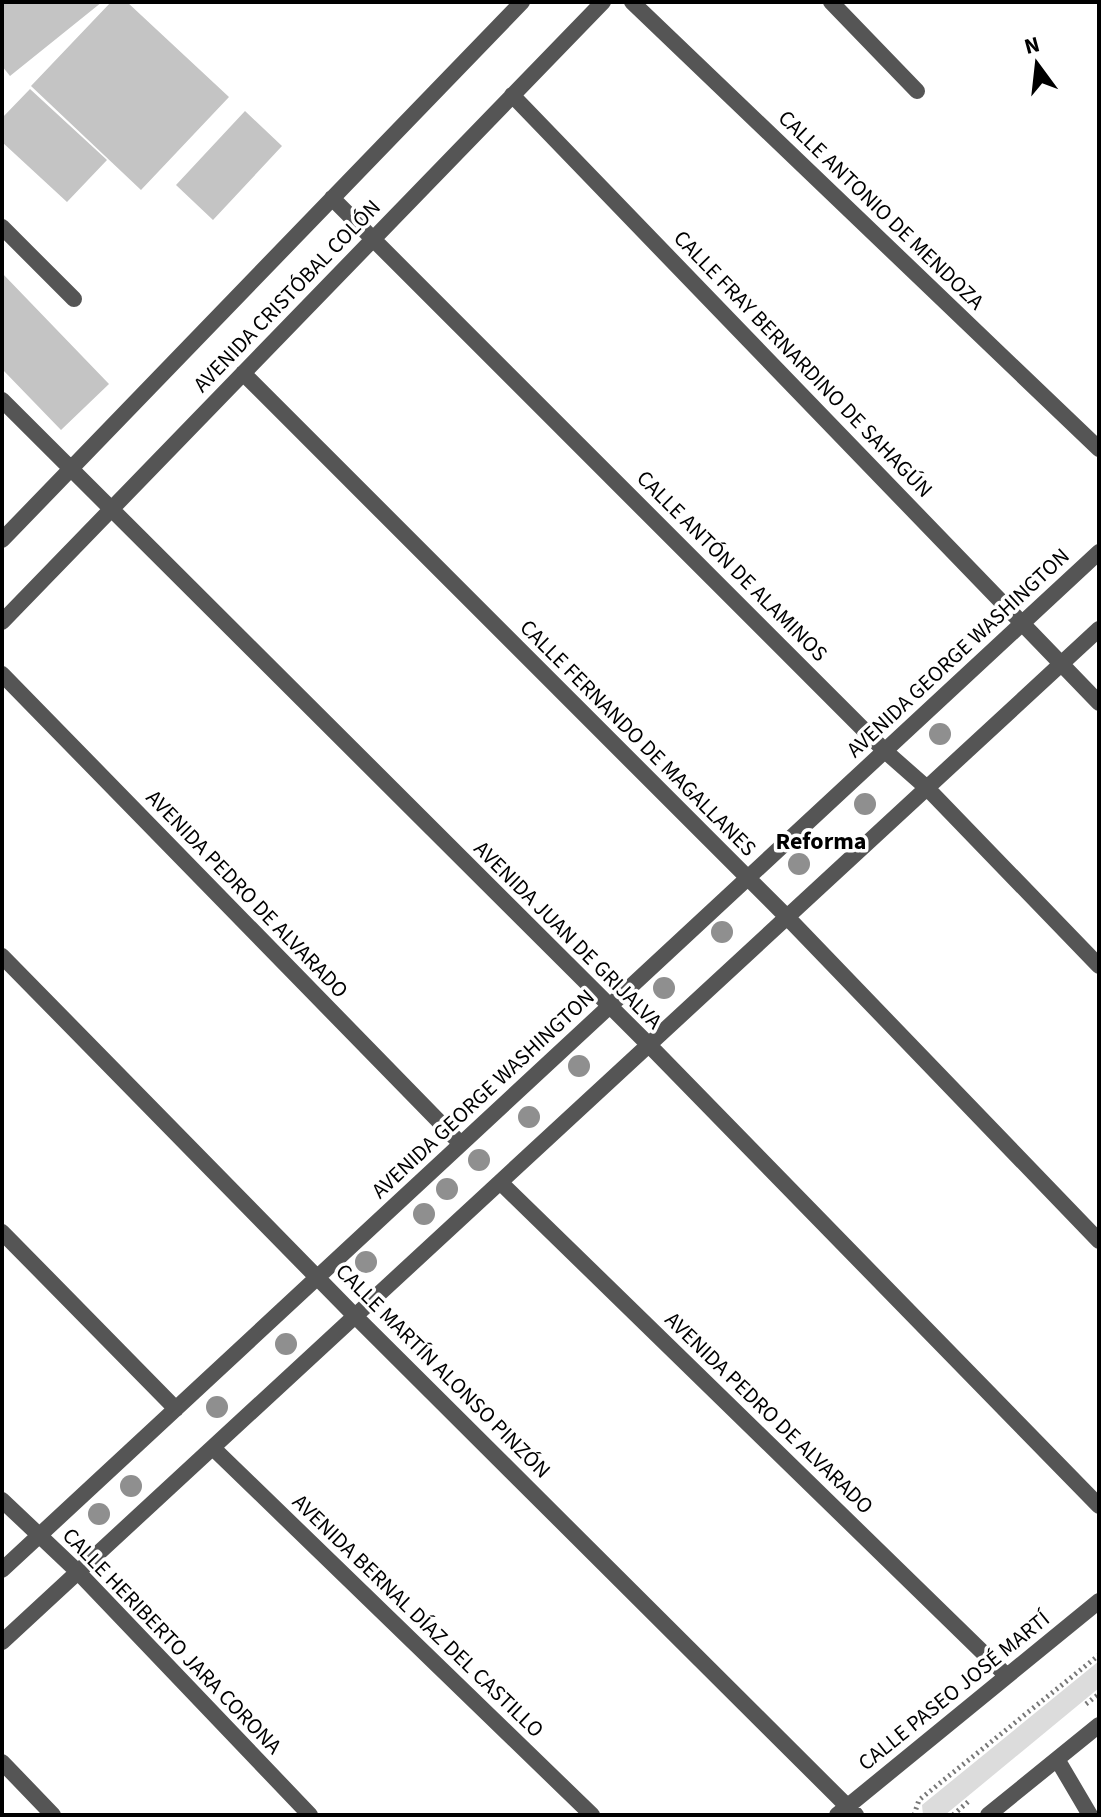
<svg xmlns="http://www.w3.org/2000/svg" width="1101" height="1817" font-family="'Source Sans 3',sans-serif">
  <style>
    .green { fill: #dcdcdc }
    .building { fill: #c4c4c4 }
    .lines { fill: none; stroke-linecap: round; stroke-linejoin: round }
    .path { stroke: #777; stroke-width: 5; stroke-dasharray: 2 4; stroke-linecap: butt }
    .service { stroke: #555; stroke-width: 16 }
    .minor { stroke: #555; stroke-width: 16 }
    .tree { fill: #8f8f8f }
    .labels { text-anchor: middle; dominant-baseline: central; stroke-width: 7; stroke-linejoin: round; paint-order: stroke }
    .street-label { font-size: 22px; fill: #000; stroke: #fff }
    .neighbourhood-label { font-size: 24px; font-weight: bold; fill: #000; stroke: #fff }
  </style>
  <rect width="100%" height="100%" fill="#fff"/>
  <!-- green -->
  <path class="green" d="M1099,1661V1688L945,1815H923L922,1805Z"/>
  <!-- building -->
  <path class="building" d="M2,2H102L10,76L2,66Z
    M111,2H127L229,97L141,190L31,86Z
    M30,89L107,160L67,202L2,142V118Z
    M245,111L282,146L213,220L176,185Z
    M2,273L109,384L61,430L2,369Z"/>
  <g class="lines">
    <!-- path -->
    <path class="path" d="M1086,1704L1099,1694
      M914,1815L919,1800L1099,1655
      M953,1815L970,1800"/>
    <!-- service -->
    <path class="service" d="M2,227L74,299"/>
    <!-- minor -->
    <path class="minor" d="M632,2L1099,449
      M831,2L917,91
      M512,95L1099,703
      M332,198L885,751L927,788L1099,966
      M243,373L787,917L1099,1241
      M2,400L649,1045L1099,1506
      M2,540L522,2
      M2,622L603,2
      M2,674L461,1144
      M2,956L355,1316L856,1815
      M500,1182L1007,1676
      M2,1232L176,1409
      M213,1448L592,1815
      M2,1500L78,1572L310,1815
      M2,1570L1099,552
      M2,1642L1099,629
      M1057,1759L1090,1815
      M2,1762L53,1815
      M837,1815L1099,1601
      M988,1815L1099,1725"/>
  </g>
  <!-- trees -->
  <g class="tree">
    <circle cx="940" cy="734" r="11"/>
    <circle cx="865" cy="804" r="11"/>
    <circle cx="799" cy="864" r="11"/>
    <circle cx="722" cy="932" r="11"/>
    <circle cx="664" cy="988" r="11"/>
    <circle cx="579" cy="1066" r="11"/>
    <circle cx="529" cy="1117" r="11"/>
    <circle cx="479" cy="1160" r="11"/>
    <circle cx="447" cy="1189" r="11"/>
    <circle cx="424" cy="1214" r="11"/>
    <circle cx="366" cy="1262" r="11"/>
    <circle cx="286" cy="1344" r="11"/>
    <circle cx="217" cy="1407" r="11"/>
    <circle cx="131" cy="1486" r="11"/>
    <circle cx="99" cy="1514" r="11"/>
  </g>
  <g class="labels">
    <!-- street labels -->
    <g class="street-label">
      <text transform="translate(881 210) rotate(44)">CALLE ANTONIO DE MENDOZA</text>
      <text transform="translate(287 296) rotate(-46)">AVENIDA CRISTÓBAL COLÓN</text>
      <text transform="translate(803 364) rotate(46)">CALLE FRAY BERNARDINO DE SAHAGÚN</text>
      <text transform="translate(732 566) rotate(45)">CALLE ANTÓN DE ALAMINOS</text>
      <text transform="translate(958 653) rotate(-43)">AVENIDA GEORGE WASHINGTON</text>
      <text transform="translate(638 738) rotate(45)">CALLE FERNANDO DE MAGALLANES</text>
      <text transform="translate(247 894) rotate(46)">AVENIDA PEDRO DE ALVARADO</text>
      <text transform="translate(568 935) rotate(45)">AVENIDA JUAN DE GRIJALVA</text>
      <text transform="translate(483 1094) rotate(-43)">AVENIDA GEORGE WASHINGTON</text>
      <text transform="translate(443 1371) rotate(45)">CALLE MARTÍN ALONSO PINZÓN</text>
      <text transform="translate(769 1413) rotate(44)">AVENIDA PEDRO DE ALVARADO</text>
      <text transform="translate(418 1616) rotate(44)">AVENIDA BERNAL DÍAZ DEL CASTILLO</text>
      <text transform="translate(172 1641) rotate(46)">CALLE HERIBERTO JARA CORONA</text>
      <text transform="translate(954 1691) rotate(-39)">CALLE PASEO JOSÉ MARTÍ</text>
    </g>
    <!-- neighbourhood labels -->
    <g class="neighbourhood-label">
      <text x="821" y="841">Reforma</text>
    </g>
  </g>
  <!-- border -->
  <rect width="1101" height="1817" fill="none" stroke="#000000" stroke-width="8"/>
  <!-- north arrow -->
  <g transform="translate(1037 64) rotate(345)" stroke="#ffffff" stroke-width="6" paint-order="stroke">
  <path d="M0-6L14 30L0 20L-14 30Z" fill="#000000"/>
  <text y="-12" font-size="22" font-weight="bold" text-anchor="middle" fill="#000000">N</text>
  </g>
</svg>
